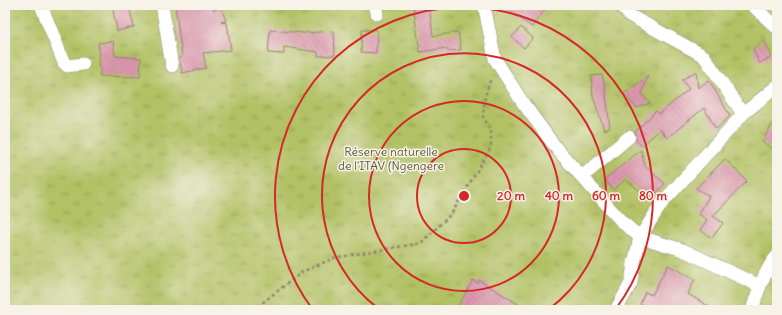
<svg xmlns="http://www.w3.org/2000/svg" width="782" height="315" font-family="Delius,sans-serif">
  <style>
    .park { fill: url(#park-tufts); stroke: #767641 }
    .building { fill: url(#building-back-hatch) }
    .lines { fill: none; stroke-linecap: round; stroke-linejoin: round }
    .street-casing { stroke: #92846c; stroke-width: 14 }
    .path { stroke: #92846c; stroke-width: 2.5; stroke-dasharray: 3 3; stroke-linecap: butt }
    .street { stroke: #fff; stroke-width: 13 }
    .ring { fill: none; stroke: #d62828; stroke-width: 2 }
    .labels { text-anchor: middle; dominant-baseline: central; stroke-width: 3; stroke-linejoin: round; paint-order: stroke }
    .park-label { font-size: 12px; fill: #5e5733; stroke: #f7f3e8 }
    .centre { fill: #d62828; stroke: #f7f3e8; stroke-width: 2 }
    .ring-label { font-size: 12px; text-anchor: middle; font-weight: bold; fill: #d62828; stroke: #f7f3e8; stroke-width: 3; stroke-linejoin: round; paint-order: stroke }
  </style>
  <defs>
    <pattern id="park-tufts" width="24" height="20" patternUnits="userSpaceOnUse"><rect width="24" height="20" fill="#b1c164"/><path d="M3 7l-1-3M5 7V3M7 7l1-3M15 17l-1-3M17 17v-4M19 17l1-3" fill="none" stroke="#919d52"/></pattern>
    <pattern id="building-back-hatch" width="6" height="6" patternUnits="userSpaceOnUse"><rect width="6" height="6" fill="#dc97ad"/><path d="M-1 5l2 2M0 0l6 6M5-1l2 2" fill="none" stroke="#b47b8c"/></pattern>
  </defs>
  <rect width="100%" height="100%" fill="#f7f3e8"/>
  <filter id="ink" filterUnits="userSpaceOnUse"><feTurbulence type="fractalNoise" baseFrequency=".025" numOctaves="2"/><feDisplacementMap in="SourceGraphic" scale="8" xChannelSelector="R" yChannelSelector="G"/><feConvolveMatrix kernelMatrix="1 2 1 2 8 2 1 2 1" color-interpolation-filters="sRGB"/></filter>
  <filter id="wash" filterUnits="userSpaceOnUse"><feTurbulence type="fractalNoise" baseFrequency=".012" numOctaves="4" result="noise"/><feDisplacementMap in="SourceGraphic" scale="16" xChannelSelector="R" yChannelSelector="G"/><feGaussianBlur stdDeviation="0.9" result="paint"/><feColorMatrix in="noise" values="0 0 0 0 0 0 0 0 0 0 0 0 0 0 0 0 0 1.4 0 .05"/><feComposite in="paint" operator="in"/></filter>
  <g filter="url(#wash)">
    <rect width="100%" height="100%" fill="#eadfba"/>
    <!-- park -->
    <path class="park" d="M5,5H777V310H5Z"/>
    <g id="blocks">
      <!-- building -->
      <path class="building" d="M175,5H212L214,10L221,7L226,21L221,22L227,23L231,50L203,53L206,68L182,73L179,58L182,57Z
        M413,5H429L433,36L458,32L461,50L448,51L447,48L420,52Z
        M500,5H548L532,27Z
        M129,6L134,27L117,31L113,10Z
        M521,27L533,38L524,48L512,37Z
        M270,30L304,33L334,31L335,55L318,56V52L284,47V54L268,53Z
        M362,30H377L376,53L361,52Z
        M764,40L772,57L759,63L753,49Z
        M113,41L115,56L141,58L140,77L100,76L99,54H100L98,43Z
        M696,71L698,88L709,80L730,116L716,129L704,108L667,138L660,129L642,146L636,140L635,132L656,111L659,114L689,89L682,80Z
        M602,75L605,86L610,128L604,130L593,96L591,76Z
        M648,76L642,93L650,103L636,108L624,94Z
        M777,116V151L762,142Z
        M641,150L645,166L665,184L650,200L626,179L613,190L605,179Z
        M725,159L747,181L713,216L723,223L712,238L700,230L707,220L699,214L709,196L696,188Z
        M668,265L695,279L688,294L715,310H654L640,304L645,292L652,295Z
        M473,280L478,283L479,280L528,310H456Z"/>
    </g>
  </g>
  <g filter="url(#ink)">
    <use href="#blocks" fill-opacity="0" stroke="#92846c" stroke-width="1"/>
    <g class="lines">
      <!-- street casing -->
      <g class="street-casing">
        <path id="street" d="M41,5L64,63L67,66L83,64
          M162,5L172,66
          M376,5L377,14
          M484,5L495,59L523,103L557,149L622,222L640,237L683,250L760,286
          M620,5L629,15L704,56L743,114
          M752,5L777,28
          M583,176L629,137
          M616,310L631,283L634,263L640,237L662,203L743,114L777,86
          M752,310C758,291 764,271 777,256"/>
      </g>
      <!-- path -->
      <path class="path" d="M253,310L302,272L334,258L421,243L452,213L491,147V130L483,117L485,96L491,78"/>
      <!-- street -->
      <use href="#street" class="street"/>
    </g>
  </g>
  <!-- distance rings -->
  <g class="ring">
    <circle cx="464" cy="196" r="47"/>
    <circle cx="464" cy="196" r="95"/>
    <path d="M379 309A142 142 0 1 1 549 309"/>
    <path d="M313 310A189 189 0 1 1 615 310"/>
  </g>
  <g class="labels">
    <!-- park labels -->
    <g class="park-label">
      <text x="391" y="151">Réserve naturelle<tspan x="391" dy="14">de l'ITAV (Ngengere</tspan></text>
    </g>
  </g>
  <circle cx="464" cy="196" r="6" class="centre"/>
  <g class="ring-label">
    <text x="511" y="200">20 m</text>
    <text x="559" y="200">40 m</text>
    <text x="606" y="200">60 m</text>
    <text x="653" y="200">80 m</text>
  </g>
  <!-- margin -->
  <rect width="782" height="315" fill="none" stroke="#f7f3e8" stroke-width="20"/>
</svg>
